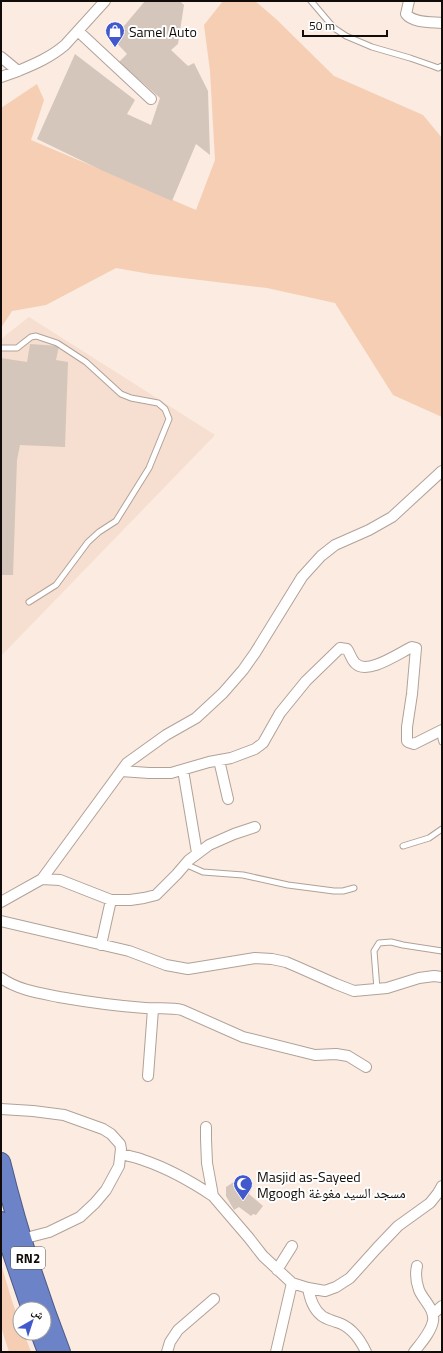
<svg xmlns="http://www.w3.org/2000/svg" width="443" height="1353" font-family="'Titillium Web','Noto Naskh Arabic',sans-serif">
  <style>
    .built { fill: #f6dfd0 }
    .green { fill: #f5ceb4 }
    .building { fill: #d5c6bb }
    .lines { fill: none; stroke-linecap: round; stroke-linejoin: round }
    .lane-casing { stroke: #b1a298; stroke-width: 7 }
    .street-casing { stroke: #b1a298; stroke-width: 12 }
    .highway-casing { stroke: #4d5985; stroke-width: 20 }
    .lane { stroke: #fff; stroke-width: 5 }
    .street { stroke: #fff; stroke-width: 10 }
    .highway { stroke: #6d83c8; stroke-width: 18 }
    .labels { text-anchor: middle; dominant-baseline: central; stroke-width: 4; stroke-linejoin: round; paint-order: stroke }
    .shield { fill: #fff; stroke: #585553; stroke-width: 1 }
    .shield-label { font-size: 13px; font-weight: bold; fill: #110c09 }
    .poi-label { font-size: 14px; fill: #110c09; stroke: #fff; text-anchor: start }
  </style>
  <rect width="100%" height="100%" fill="#fbebe1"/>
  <!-- built -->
  <path class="built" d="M29,317L215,435L1,656V339Z"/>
  <!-- green -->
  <path class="green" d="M223,1H255L276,19L334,76L423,115L442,138V417L393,395L335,303L267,288L150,274L116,268L46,305L12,311L1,328V108L37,84L44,100L31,140L196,210L215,160L210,71L204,25Z
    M1,1264L12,1301L20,1323V1333H24L31,1352H9L1,1327Z"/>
  <!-- building -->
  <path class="building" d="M145,1H180L184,5L178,44L171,50L188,66L194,63L208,91L210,155L196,144L172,201L101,170L37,139L75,54L135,100L127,114L151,125L160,98L119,62L127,54L113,39Z
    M30,344L59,346L56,360L68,362L65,447L20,445L17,460L13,575H1V358L27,362Z
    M240,1178L252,1188L249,1194L263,1206L256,1215L253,1214L251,1216L239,1207L234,1210L226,1196V1187Z"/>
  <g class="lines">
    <!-- lane casing -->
    <g class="lane-casing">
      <path id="lane" d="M311,1L334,28L346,36L372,47L410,58L433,66L438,68L442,66
        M1,348H17L31,337L36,336L57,343L86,362L121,394L131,398L158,403L165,409L169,419L149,468L116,521L99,532L88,542L56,585L29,602
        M439,731L442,742
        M403,846L429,838L442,829
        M185,864L203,872L243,875L288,885L334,891H343L354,888
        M377,989L374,951L379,943L391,942L403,945L442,951"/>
    </g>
    <!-- street casing -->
    <g class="street-casing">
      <path id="street" d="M409,1L406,14C413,23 431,22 442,23
        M78,31L151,99
        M1,57L18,71L1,77
        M18,71C35,64 51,57 65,45L105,1
        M219,760L228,799
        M183,770L197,853
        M121,771L149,773H171L209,762L231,758L255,749L263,743L280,713L306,681L340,648L347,649C350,653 351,659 355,663C367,676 399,653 412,647L416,648L412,694L407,727V741L408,742L414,744L442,730
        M42,879L127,763L166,735L196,718L223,693L243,670L255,653L302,577L321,556L335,545L369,530L392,517L442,471
        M1,902L42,879L60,880L111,900H130L144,898L156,895L177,874L189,860L209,845L234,834L255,827
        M1,921L129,951L166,965L188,969L255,958L272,959L286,962L300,968L336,984L354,991L387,988L419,978L434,976L442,977
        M101,945L111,900
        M1,978C18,990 39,993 59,997C88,1002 116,1006 145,1008C158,1009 170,1007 182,1010L243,1037L315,1055L336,1054L348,1056L366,1067
        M148,1076L153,1009
        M1,1109L33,1111L64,1115L103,1129L111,1134L120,1144L121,1149L119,1166L106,1190L95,1203L80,1217L49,1232L22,1239
        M206,1127V1139L207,1163L213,1196L249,1238L263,1256L292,1283
        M121,1154C128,1156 136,1157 143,1160C167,1168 192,1182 213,1196
        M277,1270L292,1246
        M308,1288C310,1299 313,1309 322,1316C326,1319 331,1320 336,1322C351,1326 360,1339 366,1352
        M433,1314L442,1306
        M167,1352L170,1342L178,1330L214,1299
        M276,1352L292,1283L308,1288L325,1291L336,1287L350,1278L377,1248L398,1226L430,1203L438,1193L442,1186
        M414,1352C421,1343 431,1332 433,1321C435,1309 423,1300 419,1290C416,1282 415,1275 417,1266"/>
    </g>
    <!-- highway casing -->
    <g class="highway-casing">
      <path id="highway" d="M1,1162C17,1227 37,1290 61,1352
        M1,1221L31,1309
        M40,1333L47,1352"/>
    </g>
    <!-- lane -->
    <use href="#lane" class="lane"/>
    <!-- street -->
    <use href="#street" class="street"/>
    <!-- highway -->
    <use href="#highway" class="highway"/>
  </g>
  <!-- icons -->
  <defs>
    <g id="shop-pin" transform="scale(1)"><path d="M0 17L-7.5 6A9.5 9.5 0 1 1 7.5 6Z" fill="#4159cc" stroke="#fff"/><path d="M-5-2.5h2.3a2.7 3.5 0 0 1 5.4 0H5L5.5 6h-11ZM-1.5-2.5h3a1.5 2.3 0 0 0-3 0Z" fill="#fff"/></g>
    <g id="mosque-pin" transform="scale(1)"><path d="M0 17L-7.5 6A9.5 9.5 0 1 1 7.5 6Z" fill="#4159cc" stroke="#fff"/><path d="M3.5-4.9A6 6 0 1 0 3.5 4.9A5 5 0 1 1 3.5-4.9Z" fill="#fff"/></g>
  </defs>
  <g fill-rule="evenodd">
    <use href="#shop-pin" x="115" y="31"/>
    <use href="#mosque-pin" x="243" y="1184"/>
  </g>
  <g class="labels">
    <!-- shield labels -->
    <rect class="shield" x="11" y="1247" width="34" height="22" rx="3"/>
    <g class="shield-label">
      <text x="28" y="1258">RN2</text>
    </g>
    <!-- poi labels -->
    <g class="poi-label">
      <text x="129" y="31">Samel Auto</text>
      <text x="257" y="1176">Masjid as-Sayeed<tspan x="257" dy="16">Mgoogh مسجد السيد مغوغة</tspan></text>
    </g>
  </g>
  <!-- border -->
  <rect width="443" height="1353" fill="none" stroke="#110c09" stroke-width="4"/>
  <!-- north arrow -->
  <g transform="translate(32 1321) rotate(39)"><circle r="19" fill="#ffffff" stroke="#a09e9d"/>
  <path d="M0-3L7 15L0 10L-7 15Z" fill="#4159cc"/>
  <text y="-6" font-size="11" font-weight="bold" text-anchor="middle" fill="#110c09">ش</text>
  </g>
  <!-- scale -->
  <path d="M303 30v6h84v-6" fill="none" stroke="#110c09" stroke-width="2"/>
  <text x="309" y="30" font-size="12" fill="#110c09" stroke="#ffffff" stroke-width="3" paint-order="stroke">50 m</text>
</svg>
